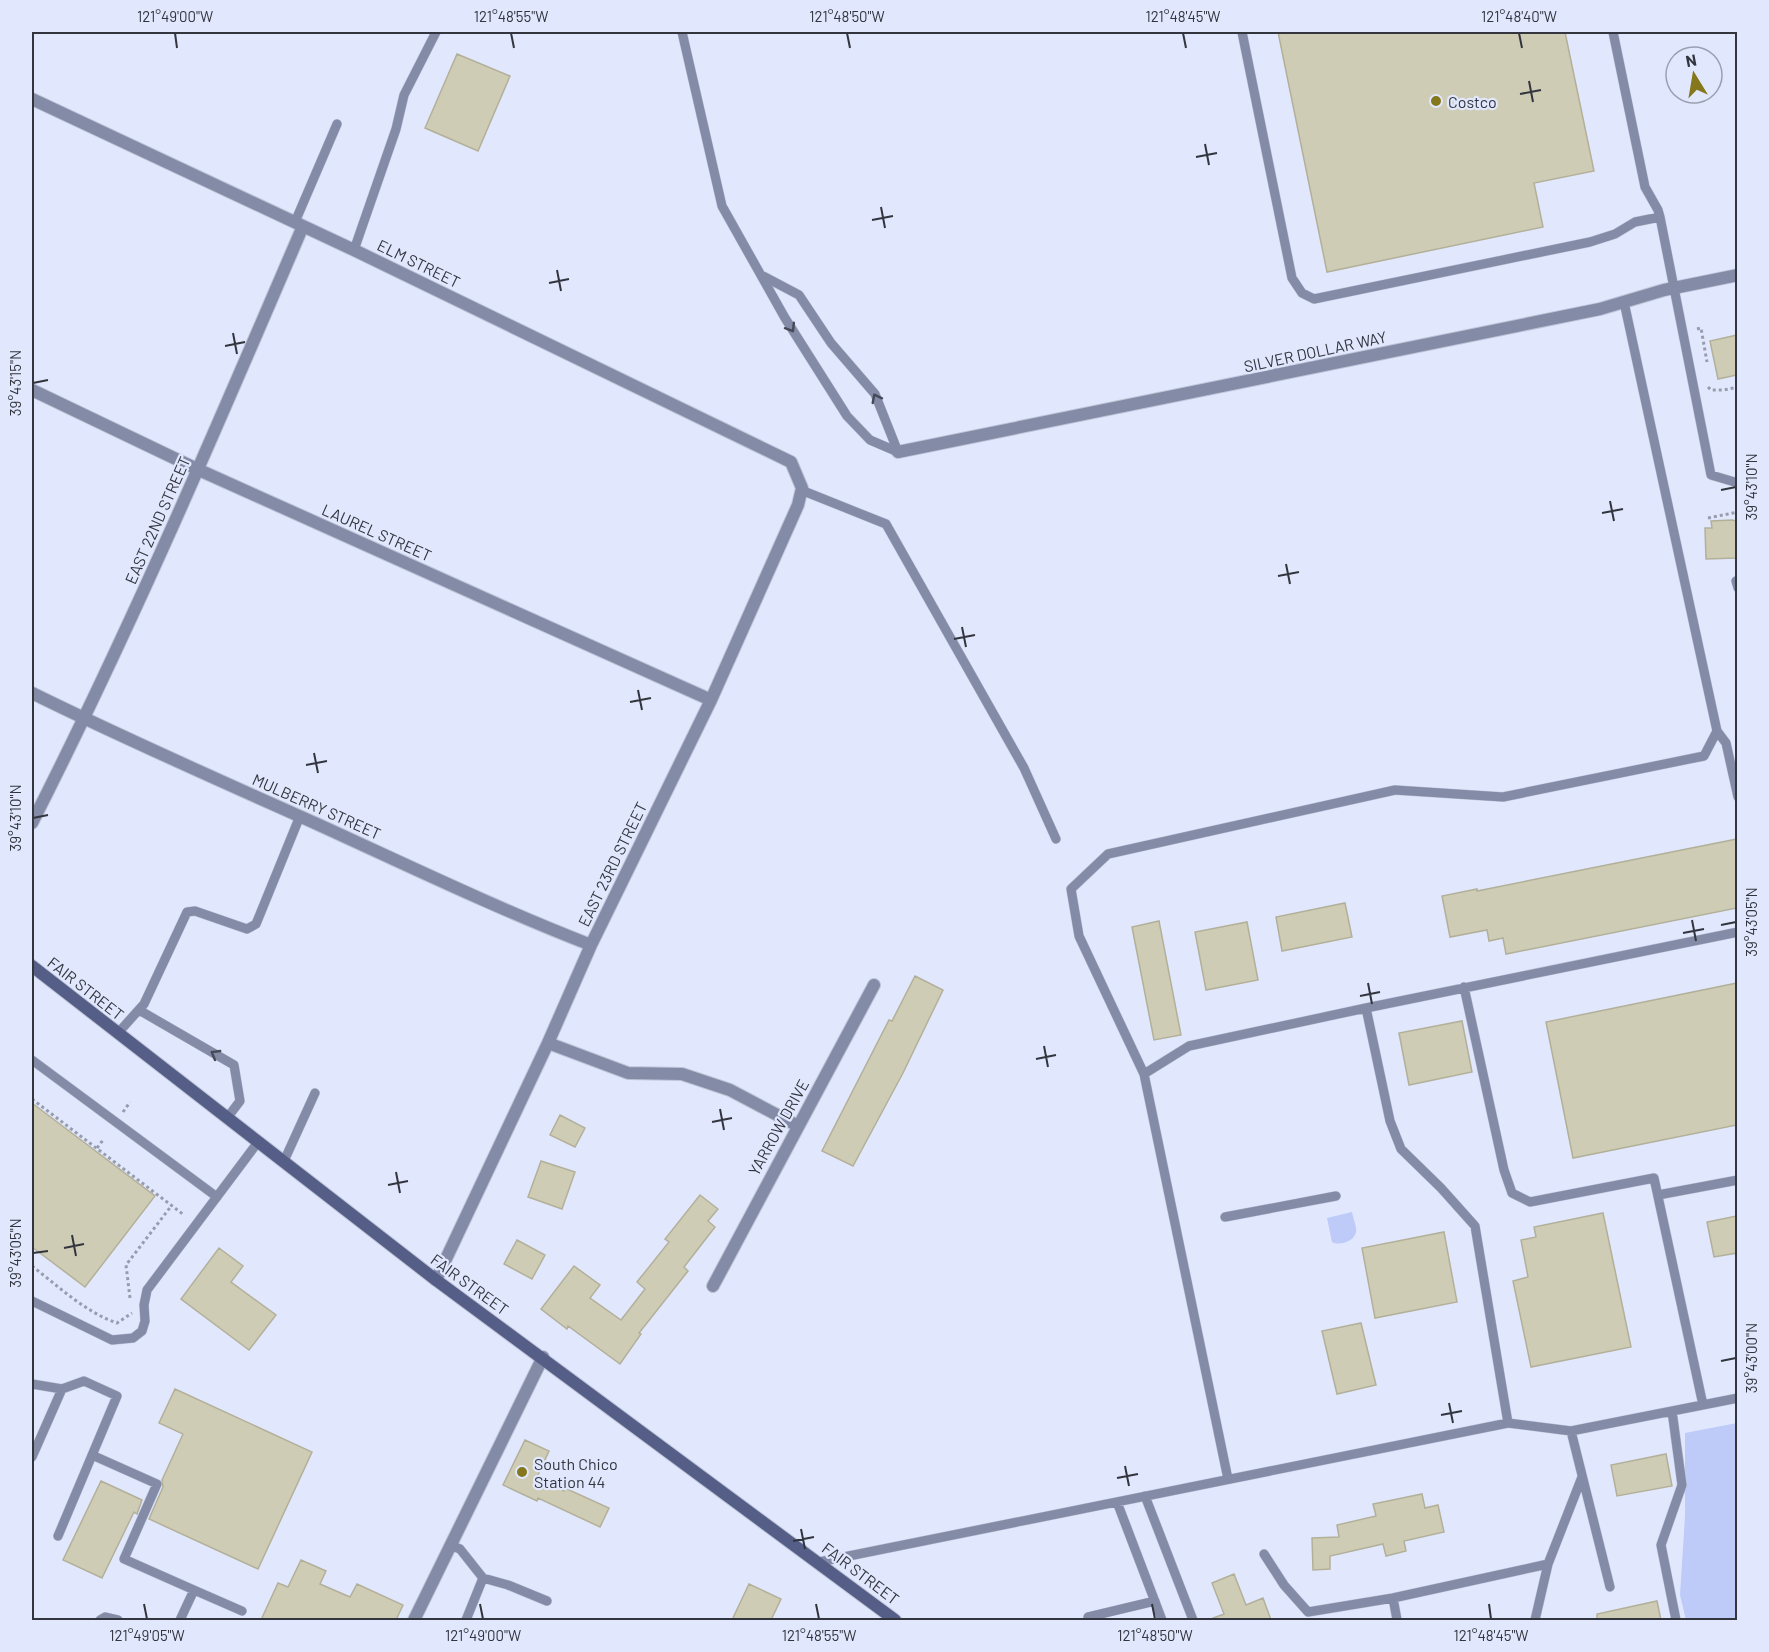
<svg xmlns="http://www.w3.org/2000/svg" width="1769" height="1652" font-family="Barlow,sans-serif">
  <style>
    .green { fill: #becaf8 }
    .building { fill: #cfccb5; stroke: #b3b09a; stroke-width: 1.5 }
    .lines { fill: none; stroke-linecap: round; stroke-linejoin: round }
    .lane-casing { stroke: #bec4d7; stroke-width: 10 }
    .street-casing { stroke: #bec4d7; stroke-width: 14 }
    .secondary-casing { stroke: #bec4d7; stroke-width: 14 }
    .path { stroke: #979dad; stroke-width: 3; stroke-dasharray: 3 3; stroke-linecap: butt }
    .lane { stroke: #848ba7; stroke-width: 9 }
    .street { stroke: #848ba7; stroke-width: 12 }
    .secondary { stroke: #555e86; stroke-width: 12 }
    .oneway { stroke: #464a58 }
    .ticks { fill: none; stroke: #32353d; stroke-width: 2 }
    .poi-dot { fill: #84771c; stroke: #e1e8fe; stroke-width: 2 }
    .labels { text-anchor: middle; dominant-baseline: central; stroke-width: 4.5; stroke-linejoin: round; paint-order: stroke }
    .poi-label { font-size: 16px; fill: #32353d; stroke: #e1e8fe; text-anchor: start }
    .street-label { font-size: 16px; fill: #32353d; stroke: #e1e8fe }
    .neatline { fill: none; stroke: #32353d; stroke-width: 2 }
    .ticks-label { font-size: 15px; text-anchor: middle; fill: #32353d }
  </style>
  <rect width="100%" height="100%" fill="#e1e8fe"/>
  <!-- green -->
  <path class="green" d="M1352,1212C1353,1218 1357,1227 1356,1232C1354,1242 1339,1246 1332,1242L1327,1218Z
    M1737,1423V1620H1686L1680,1595L1685,1516V1433Z"/>
  <!-- building -->
  <path class="building" d="M1278,32H1565L1594,171L1534,183L1543,227L1327,272Z
    M457,54L510,76L478,151L425,128Z
    M1737,335V375L1718,379L1710,341Z
    M1732,520L1737,521V558L1706,559L1705,528H1712L1711,521Z
    M1737,839V908L1506,954L1503,938L1489,941L1487,930L1450,937L1442,896L1477,889V891Z
    M1345,903L1352,937L1282,951L1276,917Z
    M1159,921L1181,1035L1154,1040L1132,927Z
    M1247,922L1258,980L1206,990L1195,932Z
    M915,976L943,990L903,1073L853,1166L822,1151L889,1020L892,1021Z
    M1737,983V1125L1573,1158L1546,1022Z
    M1462,1021L1472,1072L1409,1085L1399,1033Z
    M32,1103L155,1196L85,1287L32,1247Z
    M560,1115L585,1128L575,1147L550,1135Z
    M541,1161L575,1172L562,1209L528,1197Z
    M700,1195L718,1209L708,1221L715,1227L684,1267L688,1271L639,1333L641,1334L620,1364L568,1326L567,1329L541,1309L574,1266L600,1285L590,1298L621,1320L645,1289L637,1282L669,1242L665,1239Z
    M1603,1213L1631,1347L1531,1367L1513,1281L1528,1277L1521,1240L1536,1237L1534,1227Z
    M1737,1216V1253L1714,1257L1707,1222Z
    M1444,1232L1457,1302L1375,1318L1362,1248Z
    M517,1240L545,1255L532,1279L504,1264Z
    M219,1248L243,1266L231,1282L276,1315L249,1350L181,1299Z
    M1361,1323L1376,1385L1337,1394L1322,1331Z
    M175,1389L312,1452L258,1569L149,1519L163,1487L162,1480L183,1434L159,1423Z
    M525,1440L549,1451L537,1477L564,1491L565,1488L609,1508L600,1527L538,1498L537,1501L503,1485Z
    M1666,1454L1672,1486L1617,1496L1611,1465Z
    M101,1481L142,1500L137,1514L134,1512L102,1578L63,1560Z
    M1422,1494L1425,1508L1438,1505L1444,1532L1404,1541L1406,1551L1386,1556L1383,1544L1330,1556V1569L1313,1570L1312,1538L1339,1537L1337,1525L1376,1516L1373,1504Z
    M301,1560L326,1571L320,1584L350,1597L357,1584L403,1605L396,1620H261L278,1583L288,1587Z
    M1234,1574L1246,1605L1263,1598L1271,1620H1208L1224,1614L1212,1583Z
    M749,1584L781,1599L771,1620H732Z
    M1657,1601L1661,1620H1597V1614Z"/>
  <g class="lines">
    <!-- lane casing -->
    <g class="lane-casing">
      <path id="lane" d="M682,32L722,206L785,318L847,416L870,440L898,452
        M1242,32L1292,278L1302,293L1314,299L1590,242L1615,234L1635,222L1660,217
        M1613,32L1645,187L1658,210L1660,217L1711,475L1738,483
        M295,222L337,124
        M354,250L396,129L404,95L436,32
        M763,276L799,295L831,343L875,394L898,452
        M801,490L886,524L1024,768L1056,839
        M1738,580L1736,581L1738,588
        M1717,731L1726,743L1738,797
        M1464,987L1504,1170L1512,1193L1530,1202L1654,1178L1703,1405
        M139,1010L234,1065L240,1101L227,1118
        M118,1033L144,1004L187,912L195,911L247,929L256,924L300,816
        M32,1060L217,1197
        M1144,1074L1189,1046L1366,1008
        M284,1161L315,1093
        M1658,1195L1738,1180
        M1225,1217L1336,1196
        M32,1301L112,1340L133,1338L142,1331L145,1321L144,1305L147,1290L258,1142
        M32,1384L62,1389L32,1457
        M1672,1411L1682,1485L1661,1545L1676,1620
        M1508,1423L1475,1226L1441,1188L1401,1149L1390,1121L1366,1008L1738,932
        M1571,1431L1610,1587
        M92,1455L157,1484L124,1559L194,1590
        M1228,1479L1144,1074L1079,936L1071,889L1108,854L1395,790L1503,797L1704,756L1717,731L1624,302
        M1145,1496L1193,1620
        M1117,1502L1162,1620
        M58,1536L117,1396L84,1381L62,1389
        M450,1545L460,1549L483,1578L466,1620
        M1264,1554L1284,1585L1308,1612L1393,1598L1548,1564
        M819,1562L1508,1423L1571,1431L1738,1398
        M483,1578L508,1585L547,1601
        M1393,1598L1397,1620
        M1088,1617L1155,1601
        M100,1620L105,1617L118,1620
        M180,1620L194,1590L242,1611
        M1535,1620L1548,1564L1582,1477"/>
    </g>
    <!-- street casing -->
    <g class="street-casing">
      <path id="street" d="M32,99L354,250L791,462L802,488L798,505L711,700L591,945L548,1043L436,1280
        M32,390L199,470L711,700
        M898,452L1600,309L1664,290L1738,275
        M32,693C125,739 221,781 317,824C407,865 498,909 591,945
        M32,823C131,628 217,427 303,226
        M548,1043L628,1073L682,1074L730,1090L798,1126
        M713,1286L874,985
        M414,1620L543,1357"/>
    </g>
    <!-- secondary casing -->
    <g class="secondary-casing">
      <path id="secondary" d="M32,966L436,1280L895,1620"/>
    </g>
    <!-- path -->
    <path class="path" d="M1697,329L1701,328L1707,362
      M1708,387L1711,390H1724L1738,387
      M1708,518L1738,512
      M32,1099L184,1215
      M123,1112L130,1102
      M97,1148L103,1140
      M32,1266C58,1286 85,1312 117,1323L132,1313
      M130,1298L126,1265L172,1205"/>
    <!-- lane -->
    <use href="#lane" class="lane"/>
    <!-- street -->
    <use href="#street" class="street"/>
    <!-- secondary -->
    <use href="#secondary" class="secondary"/>
  </g>
  <!-- one-way arrows -->
  <defs><path id="oneway-chevron" d="M-2-3.5L2.5 0L-2 3.5" fill="none" stroke-width="1.6" stroke-linecap="round" stroke-linejoin="round" transform="scale(1.5)"/></defs>
  <g class="oneway">
    <use href="#oneway-chevron" transform="translate(791 328) rotate(58)"/>
    <use href="#oneway-chevron" transform="translate(876 398) rotate(-117)"/>
    <use href="#oneway-chevron" transform="translate(215 1054) rotate(-150)"/>
  </g>
  <!-- ticks -->
  <path class="ticks" d="M175,33L177,48M511,33L514,48M847,33L850,48M1183,33L1186,48M1519,33L1522,48M1529,81L1533,102M1520,94L1541,90M1205,144L1209,165M1196,157L1217,153M881,207L885,228M872,220L893,216M557,270L561,291M549,283L569,279M233,333L237,354M225,346L245,342M33,383L48,380M1721,490L1736,487M1610,501L1614,521M1602,513L1623,509M1286,564L1290,584M1278,576L1299,572M962,627L966,647M954,639L975,635M638,690L642,710M630,702L651,698M314,753L318,773M306,765L327,761M33,818L48,815M1692,920L1696,941M1721,925L1736,922M1683,933L1704,929M1368,983L1372,1004M1360,996L1380,992M1044,1046L1048,1067M1036,1059L1056,1055M720,1109L724,1130M712,1122L732,1118M396,1172L400,1193M388,1185L408,1181M72,1235L76,1256M64,1248L84,1244M33,1253L48,1251M1721,1361L1736,1358M1449,1403L1453,1423M1441,1415L1462,1411M1125,1466L1129,1486M1117,1478L1138,1474M801,1529L805,1549M793,1541L814,1537M144,1604L147,1619M480,1604L483,1619M816,1604L819,1619M1152,1604L1155,1619M1489,1604L1491,1619"/>
  <!-- markers -->
  <g class="poi-dot">
    <circle cx="1436" cy="101" r="6"/>
    <circle cx="522" cy="1472" r="6"/>
  </g>
  <g class="labels">
    <!-- poi labels -->
    <g class="poi-label">
      <text x="1448" y="101">Costco</text>
      <text x="534" y="1463">South Chico<tspan x="534" dy="18">Station 44</tspan></text>
    </g>
    <!-- street labels -->
    <g class="street-label">
      <text transform="translate(419 263) rotate(26)">ELM STREET</text>
      <text transform="translate(1315 351) rotate(-12)">SILVER DOLLAR WAY</text>
      <text transform="translate(157 520) rotate(-66)">EAST 22ND STREET</text>
      <text transform="translate(377 532) rotate(24)">LAUREL STREET</text>
      <text transform="translate(317 806) rotate(24)">MULBERRY STREET</text>
      <text transform="translate(612 864) rotate(-64)">EAST 23RD STREET</text>
      <text transform="translate(86 988) rotate(38)">FAIR STREET</text>
      <text transform="translate(778 1127) rotate(-61)">YARROW DRIVE</text>
      <text transform="translate(470 1284) rotate(36)">FAIR STREET</text>
      <text transform="translate(861 1573) rotate(37)">FAIR STREET</text>
    </g>
  </g>
  <!-- border -->
  <rect width="1769" height="1652" fill="none" stroke="#e1e8fe" stroke-width="66"/>
  <!-- north arrow -->
  <g transform="translate(1694 75) rotate(349)"><circle r="28" fill="#e1e8fe" stroke="#9ba0b1" stroke-width="1.5"/>
  <path d="M0-4.5L10 22L0 15L-10 22Z" fill="#84771c"/>
  <text y="-9" font-size="16" font-weight="bold" text-anchor="middle" fill="#32353d">N</text>
  </g>
  <rect x="33" y="33" width="1703" height="1586" class="neatline"/>
  <g class="ticks-label">
    <text x="175" y="22">121°49'00"W</text>
    <text x="511" y="22">121°48'55"W</text>
    <text x="847" y="22">121°48'50"W</text>
    <text x="1183" y="22">121°48'45"W</text>
    <text x="1519" y="22">121°48'40"W</text>
    <text transform="translate(16 383) rotate(-90)" y="5">39°43'15"N</text>
    <text transform="translate(1752 487) rotate(-90)" y="5">39°43'10"N</text>
    <text transform="translate(16 818) rotate(-90)" y="5">39°43'10"N</text>
    <text transform="translate(1752 922) rotate(-90)" y="5">39°43'05"N</text>
    <text transform="translate(16 1253) rotate(-90)" y="5">39°43'05"N</text>
    <text transform="translate(1752 1358) rotate(-90)" y="5">39°43'00"N</text>
    <text x="147" y="1641">121°49'05"W</text>
    <text x="483" y="1641">121°49'00"W</text>
    <text x="819" y="1641">121°48'55"W</text>
    <text x="1155" y="1641">121°48'50"W</text>
    <text x="1491" y="1641">121°48'45"W</text>
  </g>
</svg>
